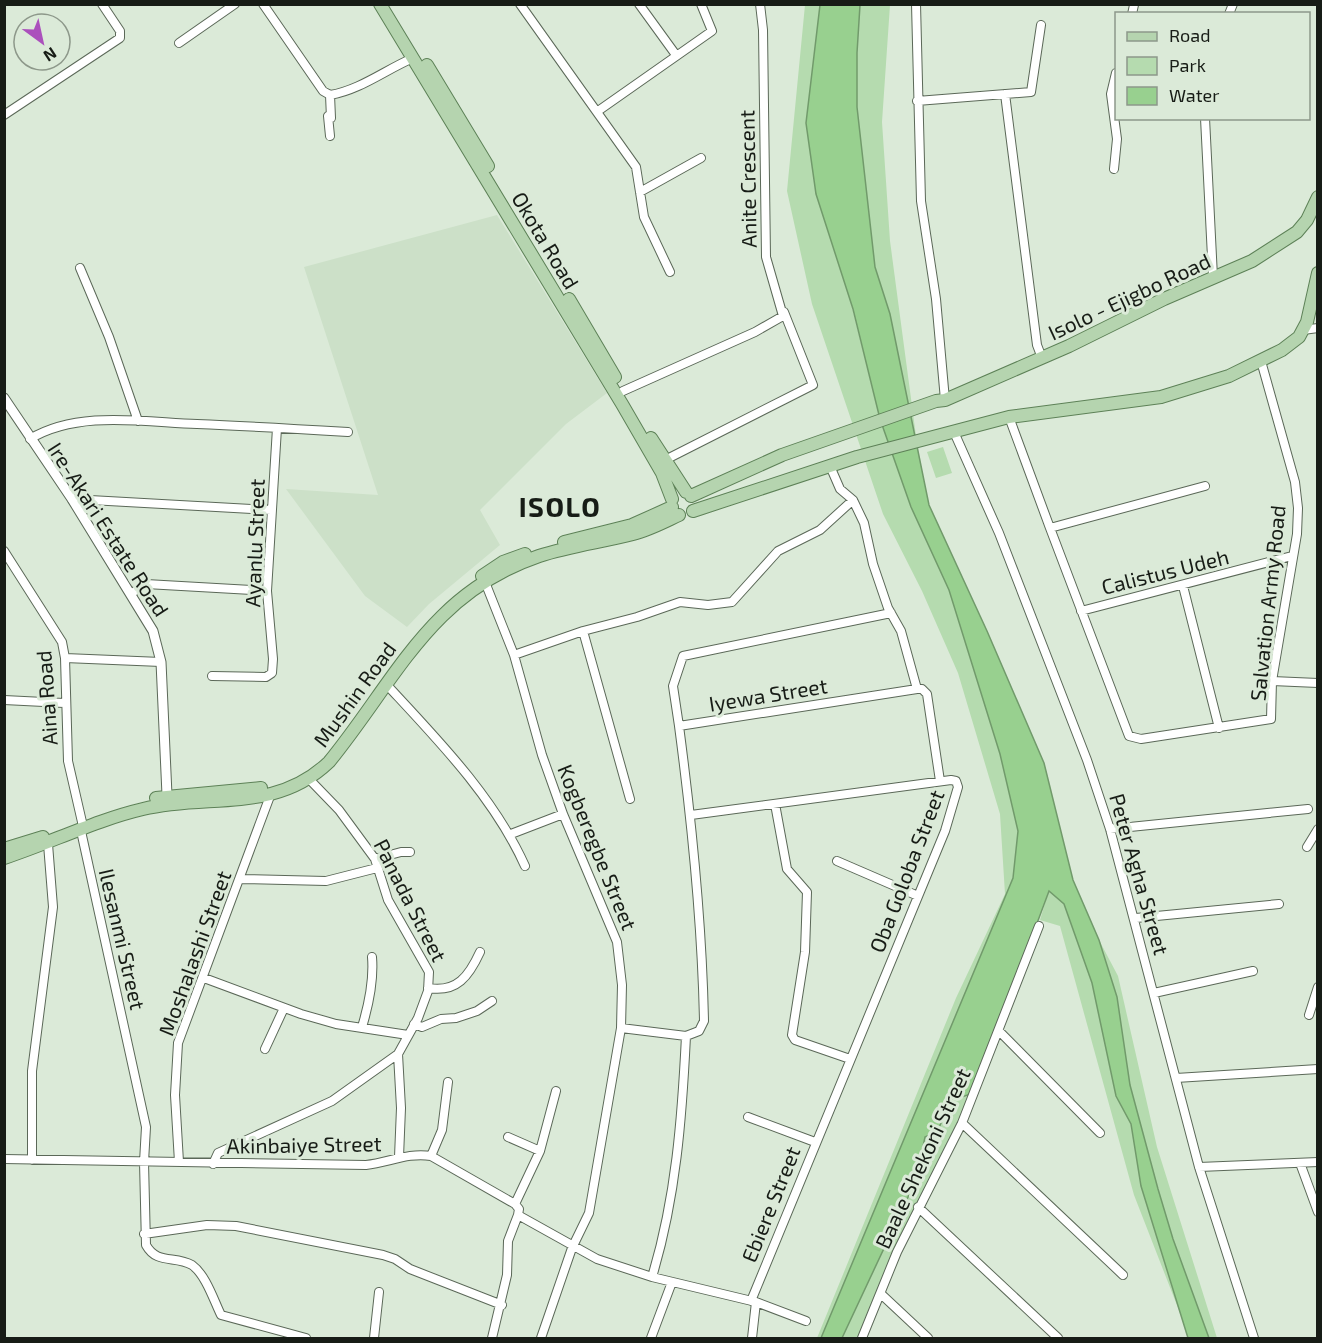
<svg xmlns="http://www.w3.org/2000/svg" width="1322" height="1343" font-family="'Exo 2',sans-serif">
  <style>
    .built { fill: #cce0c8 }
    .green { fill: #b5dbaf }
    .water { fill: #98d08f; stroke: #719a6b; stroke-width: 1.5 }
    .lines { fill: none; stroke-linecap: round; stroke-linejoin: round }
    .minor-casing { stroke: #5b6858; stroke-width: 10 }
    .tertiary-casing { stroke: #5b6858; stroke-width: 11 }
    .primary-casing { stroke: #5d8157; stroke-width: 14 }
    .minor { stroke: #fff; stroke-width: 8 }
    .tertiary { stroke: #fff; stroke-width: 9 }
    .primary { stroke: #b5d4af; stroke-width: 12 }
    .labels { text-anchor: middle; dominant-baseline: central; stroke-width: 6; stroke-linejoin: round; paint-order: stroke }
    .street-label { font-size: 21px; fill: #171c16; stroke: #dbead8 }
    .district-label { font-size: 27px; font-weight: bold; letter-spacing: 1.5px; fill: #171c16; stroke: #dbead8 }
  </style>
  <rect width="100%" height="100%" fill="#dbead8"/>
  <!-- built -->
  <path class="built" d="M497,215L607,393L566,424L480,510L500,545L429,604L407,627L365,596L286,489L378,495L304,267Z"/>
  <!-- green -->
  <path class="green" d="M805,5H820L806,123L880,419L911,507L949,590L1000,754L1018,831L1013,878L821,1338H817L956,998L1005,894L1000,814L958,673L922,591L883,514L812,304L787,191Z
    M860,5H890L882,122L890,241L918,451L890,314L875,267L857,107V53Z
    M943,447L952,473L936,478L927,452Z
    M1049,890L1064,903L1092,983L1116,1096L1131,1124L1141,1186L1187,1331L1134,1195L1060,926L1040,920Z
    M1099,940L1118,976L1157,1147L1217,1338H1209L1173,1239L1158,1189L1130,1085L1117,997Z
    M974,1093L863,1338H842L916,1180L925,1137L938,1131L949,1101Z"/>
  <!-- water -->
  <path class="water" d="M820,5H860L857,53V107L875,267L890,314L929,505L987,631L1044,763L1073,880L1099,940L1117,997L1130,1085L1158,1189L1173,1239L1209,1338H1188L1141,1186L1131,1124L1116,1096L1092,983L1064,904L1049,891L974,1093L949,1101L938,1131L925,1137L916,1180L842,1338H821L1013,878L1018,831L1000,754L949,590L911,507L880,419L853,309L816,194L806,123Z"/>
  <g class="lines">
    <!-- minor casing -->
    <g class="minor-casing">
      <path id="minor" d="M263,4L323,91L330,95C360,90 385,70 413,58
        M520,4L636,167L644,217L670,272
        M639,4L676,55
        M916,4L921,201L936,299L945,400
        M1132,14L1134,5
        M1229,14L1233,4
        M179,43L235,4
        M1005,94L1037,345L1042,358
        M330,95L331,118L328,116L330,136
        M917,101L1031,92L1041,25
        M598,111L712,31L701,4
        M4,115L120,38V31L102,4
        M1205,118L1213,277
        M1114,169L1117,139L1111,94L1116,73
        M640,192L701,158
        M80,268L109,337L138,421
        M1303,330L1318,328
        M623,391L755,332L783,316L766,257L763,30L760,4
        M1009,417L1050,528L1205,486
        M954,432L999,533L1087,760L1110,829L1199,1167L1254,1338
        M30,439C78,410 143,422 197,424C247,426 298,429 348,432
        M665,460L813,385L784,312
        M72,499L271,510
        M1050,528L1129,736L1141,739L1271,719L1272,681L1297,534L1298,508L1295,482L1261,361
        M4,551L62,642L65,658L68,761L82,822
        M485,582L514,655L542,755L563,814L617,942L622,985L621,1028L589,1213L572,1248L541,1338
        M1183,586L1219,728
        M132,593L146,584L267,591
        M1081,611L1292,556
        M583,631L630,799
        M514,655L583,631L637,617L680,602L708,605L732,602L778,551L820,530L853,500
        M65,658L161,662
        M212,676L266,677L272,673L273,659L267,591L277,428
        M1272,681L1318,683
        M386,684C437,739 494,797 525,866
        M917,689H922L927,694L940,781
        M4,700L64,703
        M679,726L673,686L683,656L891,613
        M309,779L339,810L375,859L388,900L429,972L428,991L418,1018L398,1054L401,1108L399,1157
        M775,804L787,869L807,892L805,952L792,1035L795,1040L850,1059
        M691,815L951,780L956,781L958,787L945,831L751,1301
        M1110,829L1308,809
        M81,831L146,1127L144,1162L146,1245C157,1265 175,1255 192,1265C206,1275 214,1301 221,1315L306,1338
        M511,834L563,814
        M1307,847L1318,829
        M375,859L401,852H410
        M837,861L918,896
        M240,879L326,881L377,868
        M1136,918L1279,904
        M204,978L301,1014L336,1024L408,1035
        M428,988C457,993 469,976 480,952
        M1154,993L1253,971
        M1309,1015L1318,987
        M414,1024L422,1027L441,1019L456,1018L477,1011L492,1001
        M362,1027C369,1004 374,981 372,957
        M621,1028L686,1036
        M999,1031L1100,1133
        M265,1049L284,1008
        M1176,1078L1318,1069
        M748,1117L815,1142
        M962,1123L1123,1275
        M508,1137L540,1151
        M431,1156L442,1130L448,1082
        M4,1159L366,1165C388,1163 408,1152 431,1156L515,1204L519,1209L518,1215L597,1259L652,1277L756,1302L806,1321
        M32,1160V1071L53,907L48,844
        M179,1162L175,1095L178,1043L270,796
        M1300,1163L1318,1212
        M213,1164L218,1153L332,1101L398,1054
        M1199,1167L1318,1162
        M515,1204L540,1151L556,1091
        M918,1207L1058,1338
        M144,1234L207,1225L236,1226L383,1255L395,1259L410,1269L502,1305
        M652,1277C676,1198 682,1118 686,1036L699,1031L704,1021C702,922 692,824 679,726L917,689L901,631L888,608L873,564L864,523L853,500L840,489L830,466
        M881,1294L928,1338
        M374,1338L379,1292
        M492,1338L507,1275L508,1241L518,1215
        M651,1338L672,1282
        M752,1338L756,1302
        M862,1338L897,1252L962,1123L1039,926"/>
    </g>
    <!-- tertiary casing -->
    <g class="tertiary-casing">
      <path id="tertiary" d="M4,398L72,499L153,631L161,662L167,795"/>
    </g>
    <!-- primary casing -->
    <g class="primary-casing">
      <path id="primary" d="M380,4L622,404L662,473L672,499
        M427,65L488,166
        M569,299L615,377
        M651,438L686,492
        M691,496L782,455L936,401L945,400L1069,346L1164,299L1252,261L1297,232L1307,220L1318,197
        M693,511L857,457L1009,417L1161,397L1229,376L1282,350L1299,337L1307,322L1318,273
        M564,542L632,525L672,507
        M482,576L503,562L525,554
        M156,798L261,788
        M4,849L43,837
        M4,858C50,843 96,820 143,809C209,793 275,814 329,762C396,680 430,593 539,556C570,546 602,542 633,534C649,530 664,522 679,515"/>
    </g>
    <!-- minor -->
    <use href="#minor" class="minor"/>
    <!-- tertiary -->
    <use href="#tertiary" class="tertiary"/>
    <!-- primary -->
    <use href="#primary" class="primary"/>
  </g>
  <g class="labels">
    <!-- street labels -->
    <g class="street-label">
      <text transform="translate(747 179) rotate(-91)">Anite Crescent</text>
      <text transform="translate(546 240) rotate(59)">Okota Road</text>
      <text transform="translate(1129 296) rotate(-25)">Isolo - Ejigbo Road</text>
      <text transform="translate(109 529) rotate(57)">Ire-Akari Estate Road</text>
      <text transform="translate(254 543) rotate(-88)">Ayanlu Street</text>
      <text transform="translate(1165 571) rotate(-14)">Calistus Udeh</text>
      <text transform="translate(1267 603) rotate(-84)">Salvation Army Road</text>
      <text transform="translate(354 694) rotate(-54)">Mushin Road</text>
      <text transform="translate(768 694) rotate(-9)">Iyewa Street</text>
      <text transform="translate(46 698) rotate(-94)">Aina Road</text>
      <text transform="translate(598 847) rotate(68)">Kogberegbe Street</text>
      <text transform="translate(906 871) rotate(-69)">Oba Goloba Street</text>
      <text transform="translate(1140 874) rotate(74)">Peter Agha Street</text>
      <text transform="translate(411 900) rotate(63)">Panada Street</text>
      <text transform="translate(123 939) rotate(77)">Ilesanmi Street</text>
      <text transform="translate(194 953) rotate(-70)">Moshalashi Street</text>
      <text transform="translate(304 1144) rotate(-1)">Akinbaiye Street</text>
      <text transform="translate(922 1158) rotate(-65)">Baale Shekoni Street</text>
      <text transform="translate(770 1204) rotate(-68)">Ebiere Street</text>
    </g>
    <!-- district labels -->
    <g class="district-label">
      <text x="560" y="506">ISOLO</text>
    </g>
  </g>
  <!-- border -->
  <rect width="1322" height="1343" fill="none" stroke="#171c16" stroke-width="12"/>
  <!-- legend -->
  <rect x="1115" y="12" width="195" height="108" fill="#dbead8" stroke="#8d988a" stroke-width="1.5"/>
  <rect x="1127" y="32" width="30" height="9" fill="#b5d4af" stroke="#8d988a" stroke-width="1.5"/>
  <text x="1169" y="42" font-size="18" fill="#171c16">Road</text>
  <rect x="1127" y="57" width="30" height="18" fill="#b5dbaf" stroke="#8d988a" stroke-width="1.5"/>
  <text x="1169" y="72" font-size="18" fill="#171c16">Park</text>
  <rect x="1127" y="87" width="30" height="18" fill="#98d08f" stroke="#8d988a" stroke-width="1.5"/>
  <text x="1169" y="102" font-size="18" fill="#171c16">Water</text>
  <!-- north arrow -->
  <g transform="translate(42 42) rotate(147)"><circle r="28" fill="#dbead8" stroke="#8d988a" stroke-width="1.5"/>
  <path d="M0-4.5L10 22L0 15L-10 22Z" fill="#ab50bc"/>
  <text y="-9" font-size="16" font-weight="bold" text-anchor="middle" fill="#171c16">N</text>
  </g>
</svg>
